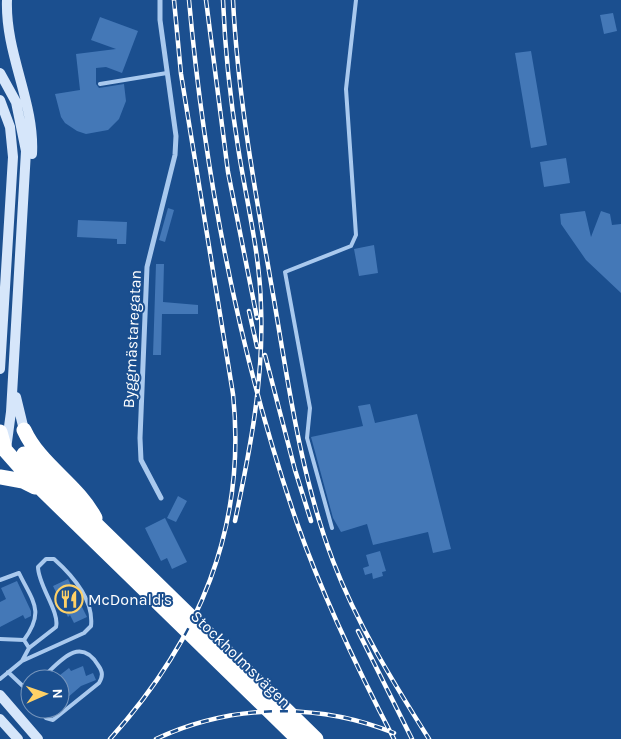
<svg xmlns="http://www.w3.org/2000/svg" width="621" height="739" font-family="Karla,sans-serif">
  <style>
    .building { fill: #4478b7 }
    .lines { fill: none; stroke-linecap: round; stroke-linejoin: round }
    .service { stroke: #a9c9ee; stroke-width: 4 }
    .minor { stroke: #a9c9ee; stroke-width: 5 }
    .secondary { stroke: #d6e6fa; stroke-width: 10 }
    .motorway { stroke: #fff; stroke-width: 15 }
    .rail-casing { stroke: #fff; stroke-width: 4.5 }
    .rail { stroke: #1b4f8f; stroke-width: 2.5; stroke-dasharray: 8; stroke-linecap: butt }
    .labels { text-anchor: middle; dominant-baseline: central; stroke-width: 4; stroke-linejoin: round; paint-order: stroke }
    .street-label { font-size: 16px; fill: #fff; stroke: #1b4f8f }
    .poi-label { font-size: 16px; fill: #fff; stroke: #1b4f8f; text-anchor: start }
  </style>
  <rect width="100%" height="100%" fill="#1b4f8f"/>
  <!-- building -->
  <path class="building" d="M613,13L617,31L604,34L600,15Z
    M100,17L138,31L122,73L106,67L96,68V84L99,88L124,84L126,101L119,119L108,130L86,134L77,131L65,123L61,117L55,94L80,90L76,54L116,49L91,40Z
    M531,51L547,145L531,148L515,53Z
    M566,158L570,183L544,187L540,162Z
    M168,208L174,210L165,242L159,240Z
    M585,211L591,237L601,211L610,214L612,225L621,224V293L586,260L561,224L560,214Z
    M78,220L127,222L126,244H117V239L77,237Z
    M374,245L378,273L359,276L354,249Z
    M156,264H164L163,302L198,305V314H162L161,355H153Z
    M370,404L375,423L417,414L451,549L433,553L428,532L373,545L367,524L341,532L333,518L311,437L363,426L358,406Z
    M178,496L187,501L176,522L167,518Z
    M165,518L187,562L172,569L167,558L161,561L145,528Z
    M380,551L386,571L382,572L383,576L373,579L372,573L365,575L363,568L369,566L366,555Z
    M68,579L87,617L74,623L70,615L68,617L53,586Z
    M17,581L31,611V616L25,619L23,615L0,627V602L6,599L1,588Z
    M83,666L86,676L93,673L96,680L81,686L60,704V675L69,668L71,671Z"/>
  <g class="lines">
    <!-- service -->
    <path class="service" d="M100,84L167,73
      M332,528L307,438L310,408L285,272L351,246L356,235L346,89L356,0
      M0,580L19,573C33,602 45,611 24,640
      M0,639L24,640L29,648
      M8,672L27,690L30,696
      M0,679L22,661L84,633L91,626C94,600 72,575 54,559H46L38,567C38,585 60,612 56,627L29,648L22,661
      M39,709L46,718L53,720L99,683C103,676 103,672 98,665C79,634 58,664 41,679"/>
    <!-- minor -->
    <path class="minor" d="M160,0V20L176,136L175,155L147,267L140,438L141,460L161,498"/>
    <!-- secondary -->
    <path class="secondary" d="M7,0C5,54 35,102 32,154
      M0,73L16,102L26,151L11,412L6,449
      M0,100L10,127L13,157L0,369
      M16,397L24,430
      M0,695L38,739
      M0,719L18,739"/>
    <!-- motorway -->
    <path class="motorway" d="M24,430C40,465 77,484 95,518
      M0,432L5,450L28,476L298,739
      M24,454L316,739
      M0,477L23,481L35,487"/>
    <!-- rail casing -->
    <g class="rail-casing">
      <path id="rail" d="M189,0C205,177 239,355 297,523C323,597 358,670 394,739
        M206,0L228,172L257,318
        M223,0C225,49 230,98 238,147C246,200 260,253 261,307C264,379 250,450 235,521
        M233,0C238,101 257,201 274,300C289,388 301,477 333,561C357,624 393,682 429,739
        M249,311L257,347
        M265,355L295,470L311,521
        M358,631L412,739
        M110,739C199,640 247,528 233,394L181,74L174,0
        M156,739C231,704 318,702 394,733"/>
    </g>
    <!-- rail -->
    <use href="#rail" class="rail"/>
  </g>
  <!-- icons -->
  <defs>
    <g id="restaurant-ring" transform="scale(1.4375)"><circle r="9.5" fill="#1b4f8f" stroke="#ffd166" stroke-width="1.5"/><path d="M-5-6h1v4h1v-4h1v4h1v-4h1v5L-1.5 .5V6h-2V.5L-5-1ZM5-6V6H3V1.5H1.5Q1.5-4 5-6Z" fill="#ffd166"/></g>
  </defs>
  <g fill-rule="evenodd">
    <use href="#restaurant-ring" x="69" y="599"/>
  </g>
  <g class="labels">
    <!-- street labels -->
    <g class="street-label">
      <text transform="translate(132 339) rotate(-87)">Byggmästaregatan</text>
      <text transform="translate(241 659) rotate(44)">Stockholmsvägen</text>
    </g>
    <!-- poi labels -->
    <g class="poi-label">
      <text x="88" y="599">McDonald's</text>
    </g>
  </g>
  <!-- north arrow -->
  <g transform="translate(45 694) rotate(88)"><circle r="24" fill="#1b4f8f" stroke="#7695bc"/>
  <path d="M0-4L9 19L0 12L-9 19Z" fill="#ffd166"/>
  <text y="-8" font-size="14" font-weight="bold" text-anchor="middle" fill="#ffffff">N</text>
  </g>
</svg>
